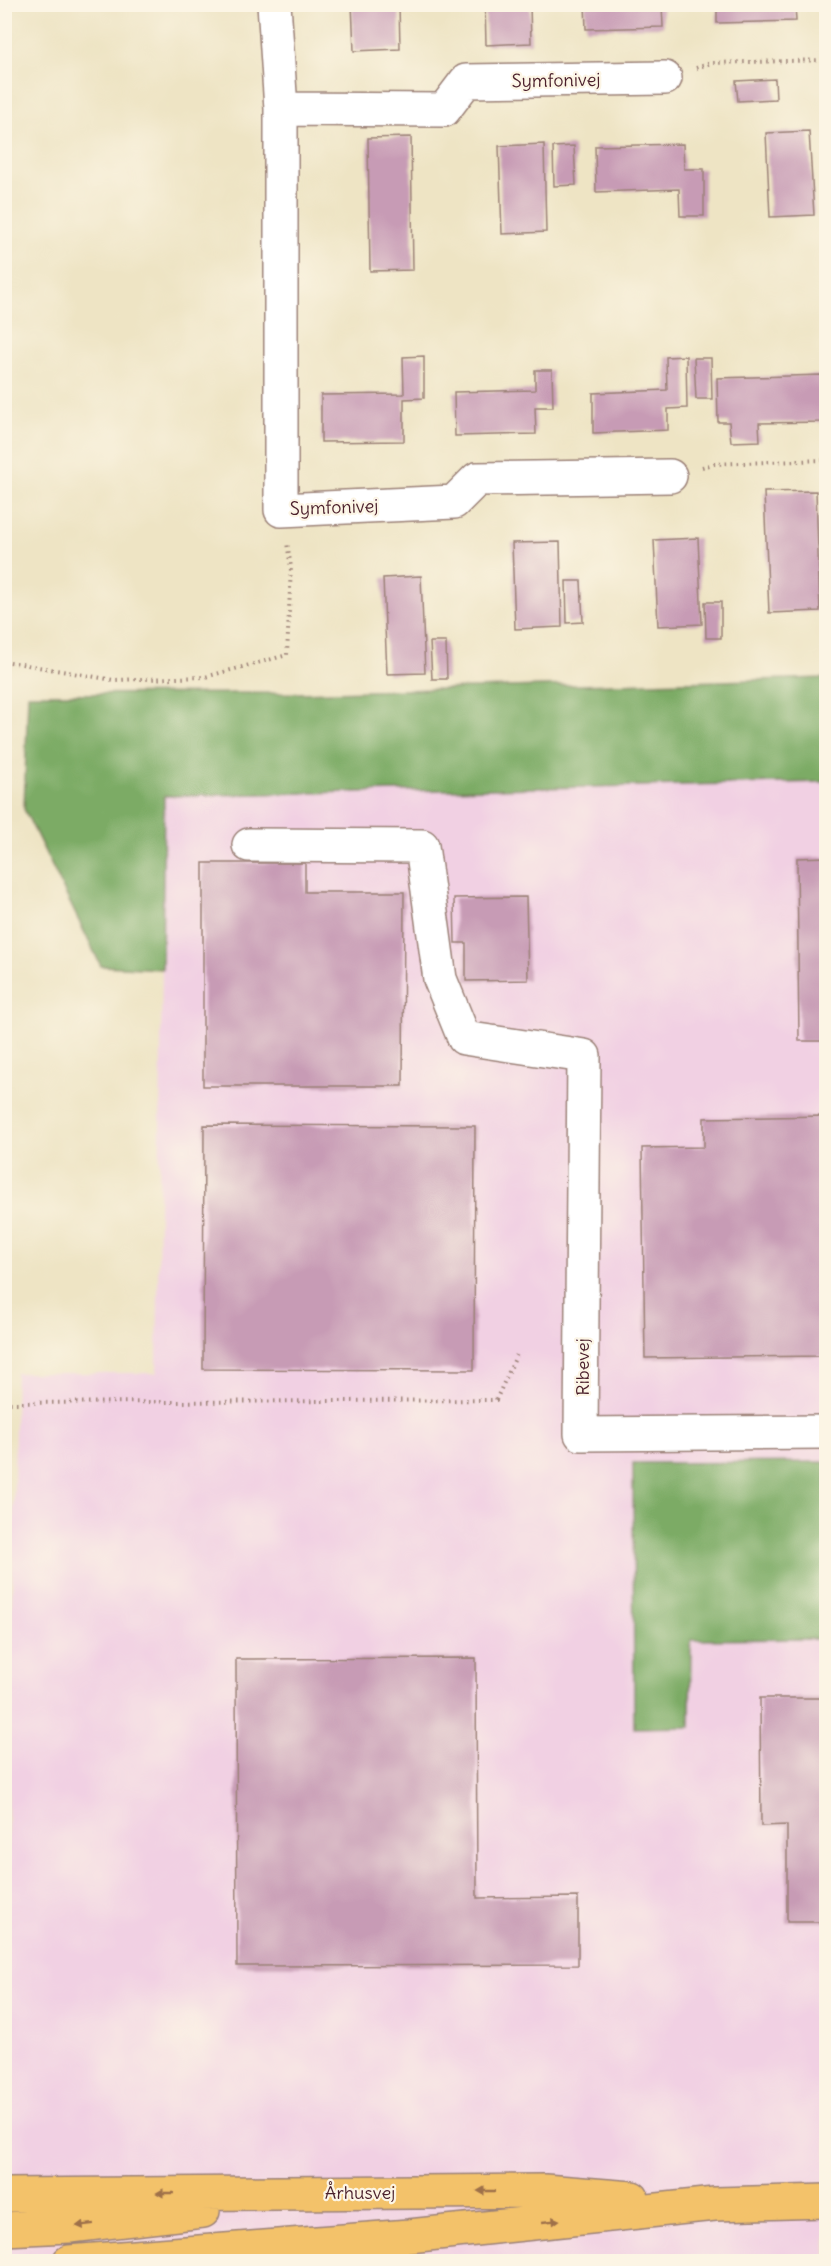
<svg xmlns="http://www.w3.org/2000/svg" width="831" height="2266" font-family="Delius,sans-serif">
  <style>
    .built { fill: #f1d0e3 }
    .forest { fill: #7cab65; stroke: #636548; stroke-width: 1.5 }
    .building { fill: #c79bb5 }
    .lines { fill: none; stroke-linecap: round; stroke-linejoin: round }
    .minor-casing { stroke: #9c8278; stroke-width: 36 }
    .major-casing { stroke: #9c8278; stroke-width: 36 }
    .path { stroke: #9c8278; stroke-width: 4; stroke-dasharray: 1.5 4.5; stroke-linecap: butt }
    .minor { stroke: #fff; stroke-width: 33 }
    .major { stroke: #f3c26a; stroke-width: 33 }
    .oneway { fill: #9e704a }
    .labels { text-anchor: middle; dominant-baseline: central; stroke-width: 4.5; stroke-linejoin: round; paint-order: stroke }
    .street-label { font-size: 18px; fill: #4a1f2b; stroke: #fcf5e5 }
  </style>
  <rect width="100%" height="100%" fill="#fcf5e5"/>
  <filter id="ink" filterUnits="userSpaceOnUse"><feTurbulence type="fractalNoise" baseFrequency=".0167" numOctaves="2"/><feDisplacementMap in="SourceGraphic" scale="12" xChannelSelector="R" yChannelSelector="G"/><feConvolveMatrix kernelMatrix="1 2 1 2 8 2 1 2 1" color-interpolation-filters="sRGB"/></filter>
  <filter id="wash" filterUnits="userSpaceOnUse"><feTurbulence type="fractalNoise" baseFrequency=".008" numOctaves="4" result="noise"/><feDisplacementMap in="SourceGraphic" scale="24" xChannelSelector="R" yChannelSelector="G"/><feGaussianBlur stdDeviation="1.35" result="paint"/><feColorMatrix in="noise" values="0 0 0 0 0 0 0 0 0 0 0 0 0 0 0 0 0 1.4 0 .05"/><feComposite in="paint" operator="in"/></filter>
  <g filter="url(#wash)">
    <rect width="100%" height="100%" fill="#eee4c4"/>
    <!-- built -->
    <path class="built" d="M826,782V2261L5,2262V1988L16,1373H157L164,796Z"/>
    <!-- forest -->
    <path class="forest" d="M826,678V782L164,796L162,969L101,966L24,809L28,694L298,693Z
      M826,1462V1639L691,1640L690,1727L634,1728L633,1463Z"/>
    <g id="blocks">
      <!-- building -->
      <path class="building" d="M352,4H399L400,49L354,51Z
        M485,4H530L531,43L486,45Z
        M585,4H662L663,27L586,29Z
        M717,4H795L796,21L717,23Z
        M775,79L776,99L738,101L736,81Z
        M809,131L814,215L770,217L766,133Z
        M411,137L413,270L370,271L368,138Z
        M544,144L546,232L502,234L499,146Z
        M683,144L684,169H704V216H680L679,189L596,192L595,146Z
        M574,146L576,185L554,186L553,147Z
        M424,356V398L404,399V441L321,442V395L404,394L403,357Z
        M686,356L687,408L668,409V430L593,433V393L667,390L666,357Z
        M694,358H711L712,399H696Z
        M535,370H552L553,407H535L536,434L455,436L454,392L535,390Z
        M822,375L823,422L759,423L760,441L731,442L729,422H718L717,378Z
        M816,491L820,611L769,613L764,492Z
        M698,538L702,624L658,626L654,540Z
        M560,542L562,627L515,629L512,543Z
        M421,576L425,673L387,674L383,578Z
        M566,581H581L583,622L567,623Z
        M705,602H721V638H706Z
        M430,642H446L447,679H432Z
        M826,857V1041H799L797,858Z
        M203,863H305V892H404L403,1086H203Z
        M526,897L528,980L466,981V943H455L454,898Z
        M826,1116V1356L645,1358L642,1148L704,1147V1118Z
        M204,1125L475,1126L474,1370L203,1369Z
        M476,1658L477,1898L578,1897V1965L237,1966L236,1659Z
        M760,1698H826V1922H787V1825L761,1826Z"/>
    </g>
  </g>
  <g filter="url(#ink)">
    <use href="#blocks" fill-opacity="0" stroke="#9c8278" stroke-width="1.5"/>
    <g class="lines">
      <!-- minor casing -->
      <g class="minor-casing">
        <path id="minor" d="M274,4L281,109V510L454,502L477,479L670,476
          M281,109L444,110L466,81L665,78
          M249,845L422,846L440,979L464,1038L584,1056L581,1434L826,1432"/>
      </g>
      <!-- major casing -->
      <g class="major-casing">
        <path id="major" d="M4,2195L545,2191L632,2198
          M4,2229L70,2226L203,2211
          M69,2262L409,2236L715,2204L826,2201"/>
      </g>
      <!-- path -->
      <path class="path" d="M696,68L711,63L826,60
        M702,467L714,464L826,460
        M4,661L113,680L205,677L287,655L291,567L287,543
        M4,1403L496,1400L517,1354"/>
      <!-- minor -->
      <use href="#minor" class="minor"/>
      <!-- major -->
      <use href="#major" class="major"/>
    </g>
    <!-- one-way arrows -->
    <defs><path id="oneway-solid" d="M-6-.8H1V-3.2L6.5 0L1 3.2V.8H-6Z" transform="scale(1.5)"/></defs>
    <g class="oneway">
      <use href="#oneway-solid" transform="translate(486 2191) rotate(180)"/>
      <use href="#oneway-solid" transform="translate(165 2193) rotate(180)"/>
      <use href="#oneway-solid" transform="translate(551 2221) rotate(-6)"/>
      <use href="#oneway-solid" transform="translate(85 2225) rotate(173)"/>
    </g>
  </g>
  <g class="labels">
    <!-- street labels -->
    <g class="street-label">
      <text transform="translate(556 80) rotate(-1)">Symfonivej</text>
      <text transform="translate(334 507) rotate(-2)">Symfonivej</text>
      <text transform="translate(582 1367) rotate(-90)">Ribevej</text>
      <text x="360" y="2192">Århusvej</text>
    </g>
  </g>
  <!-- margin -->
  <rect width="831" height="2266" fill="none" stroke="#fcf5e5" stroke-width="24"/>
</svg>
